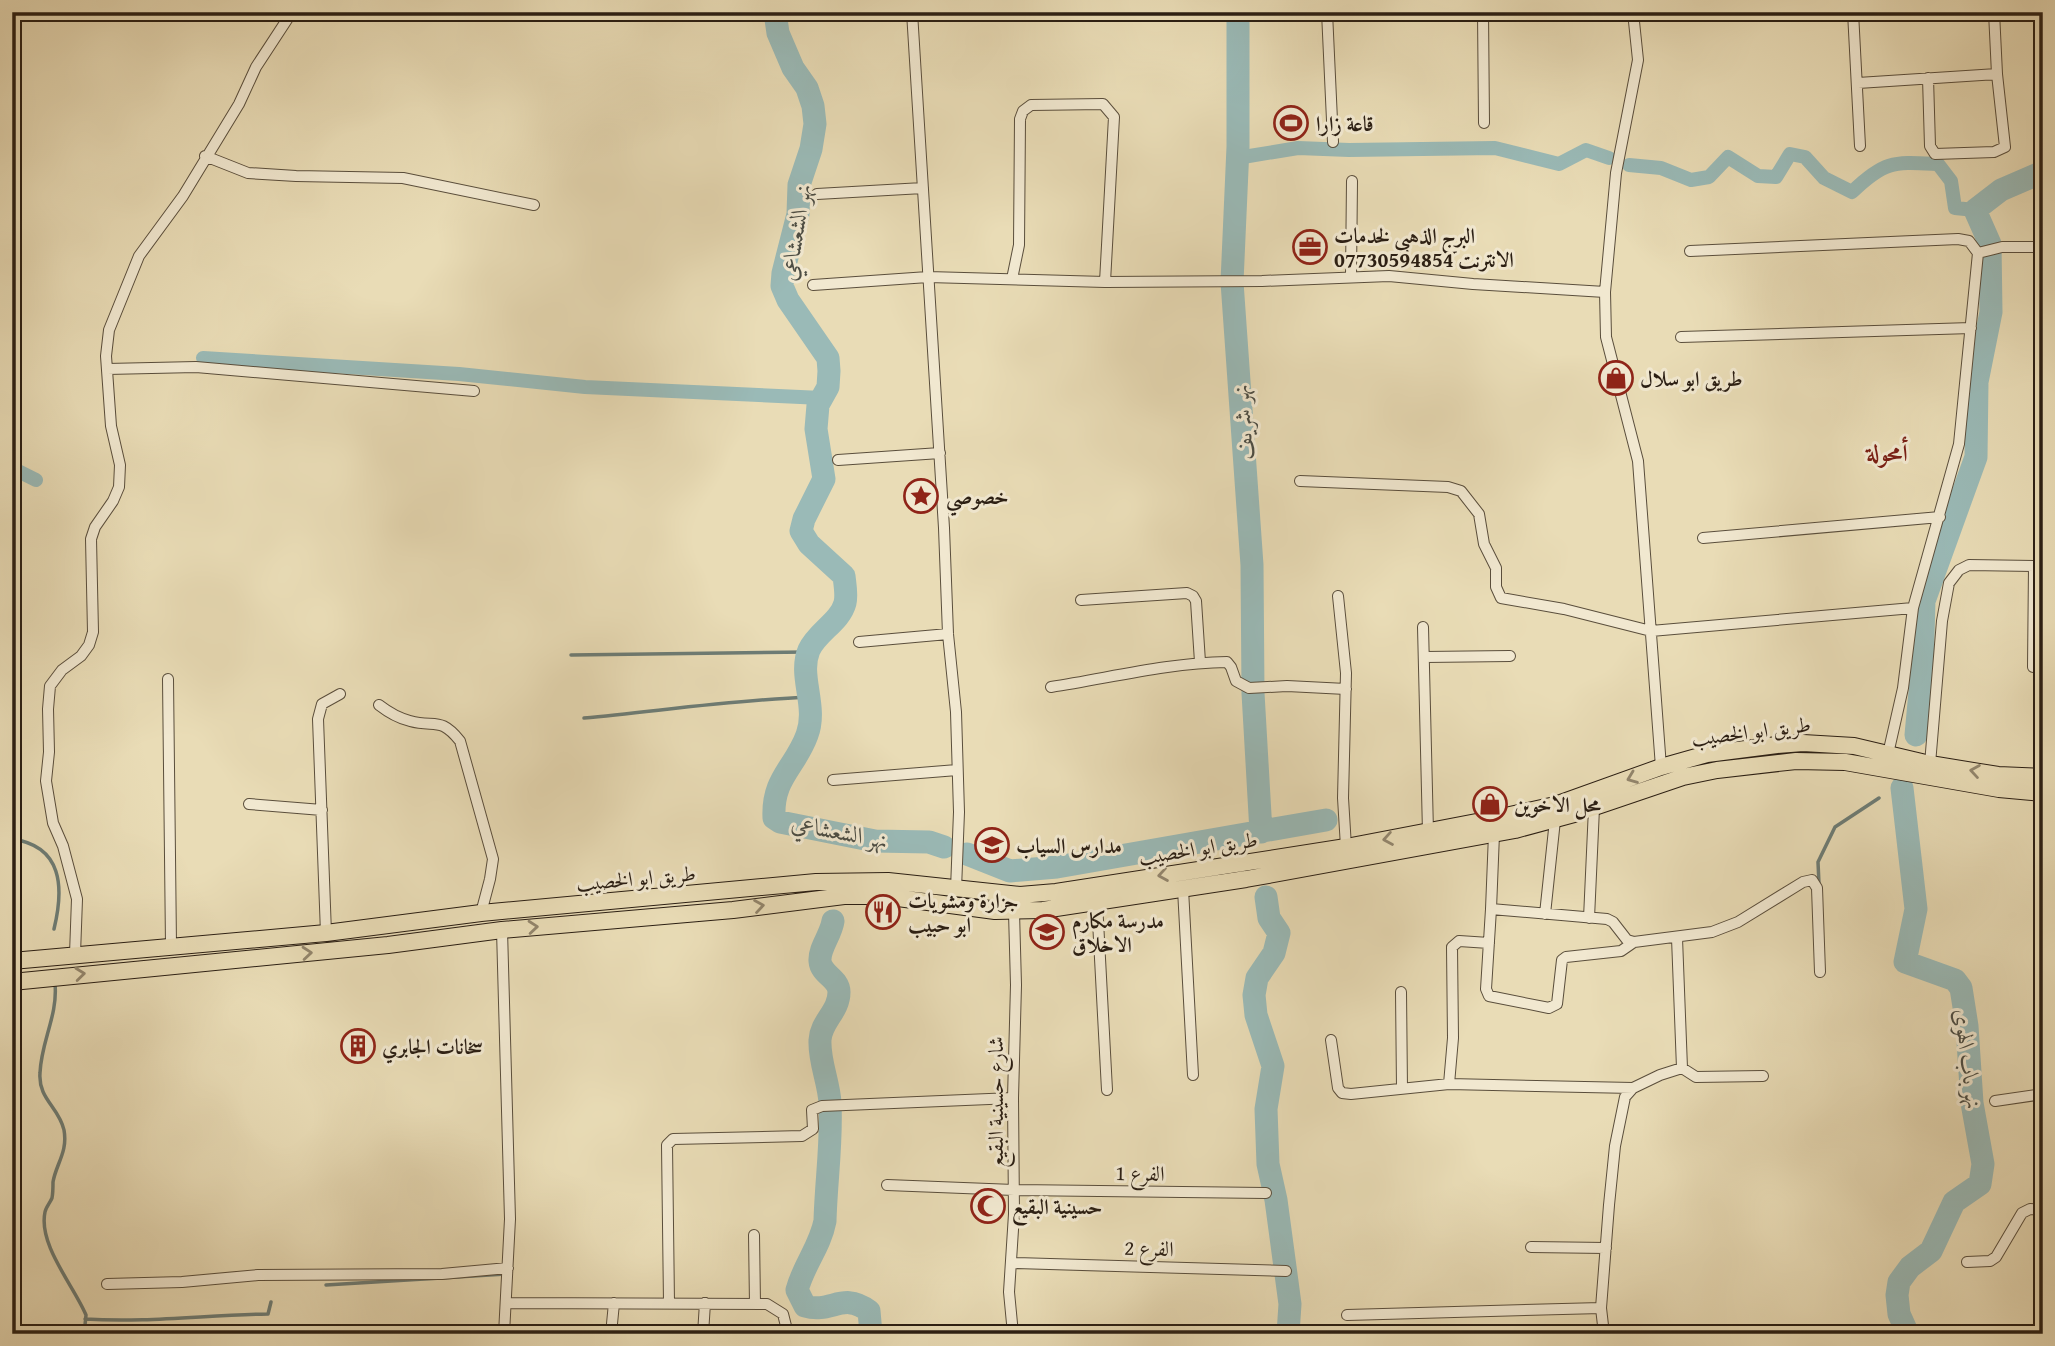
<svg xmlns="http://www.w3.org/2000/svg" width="2055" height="1346" font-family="'Gentium Book Plus',Amiri,serif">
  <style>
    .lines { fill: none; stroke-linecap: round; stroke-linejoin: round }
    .stream { stroke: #6d7c75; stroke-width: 3.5 }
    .canal { stroke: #9abab7; stroke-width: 14 }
    .river { stroke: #9abab7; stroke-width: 23 }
    .minor-casing { stroke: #5a4e3c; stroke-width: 12 }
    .primary-casing { stroke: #2a1e13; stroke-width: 18 }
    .minor { stroke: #f1e8d0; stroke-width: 10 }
    .primary { stroke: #e9dcb6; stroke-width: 16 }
    .oneway { stroke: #93866d }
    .labels { text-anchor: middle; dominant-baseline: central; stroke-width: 6; stroke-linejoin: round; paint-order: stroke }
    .poi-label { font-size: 21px; font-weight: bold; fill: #2a1e13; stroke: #f1e8d0; text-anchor: start }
    .street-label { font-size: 21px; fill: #2a1e13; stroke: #f1e8d0 }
    .water-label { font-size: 23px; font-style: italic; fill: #4c4d44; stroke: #f1e8d0 }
    .quarter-label { font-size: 24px; font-weight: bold; fill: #7a1f14; stroke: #f1e8d0 }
  </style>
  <rect width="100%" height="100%" fill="#e9dcb6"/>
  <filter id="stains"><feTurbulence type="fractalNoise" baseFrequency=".00286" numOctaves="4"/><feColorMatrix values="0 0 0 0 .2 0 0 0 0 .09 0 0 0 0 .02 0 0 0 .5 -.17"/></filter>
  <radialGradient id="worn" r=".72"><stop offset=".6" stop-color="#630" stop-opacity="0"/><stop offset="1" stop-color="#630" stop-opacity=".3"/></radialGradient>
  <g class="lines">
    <!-- stream -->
    <path class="stream" d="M571,655L808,652
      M584,718C659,711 734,700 810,697
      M12,839C63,846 64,888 54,929
      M1819,884L1818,862L1835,827L1879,798
      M55,984C58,1015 41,1042 40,1073C38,1099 59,1107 64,1130C68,1152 56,1164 53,1182C53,1187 53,1193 52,1198C50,1203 46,1207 45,1212C38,1245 74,1286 86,1315L85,1325L68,1334
      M326,1285L506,1274
      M85,1319C145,1323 207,1315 268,1314L271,1302
      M12,1333L14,1334"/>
    <!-- canal -->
    <path class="canal" d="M1237,158L1298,148L1349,150L1495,148L1559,164L1586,150L1609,158
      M1629,165L1661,168L1691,180L1709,177L1728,157L1758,176L1776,177L1790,154L1805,157L1824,178L1852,192C1885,160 1894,162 1938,164L1951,181L1955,208L1975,210
      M203,358L459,374L585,387L822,398
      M12,468L36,480"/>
    <!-- river -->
    <path class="river" d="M775,12L778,33L793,68L807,88L813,106L815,124L811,149L799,185L798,214L783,273L782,286L788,300L828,358L829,371L828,387L818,405L816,429L824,479L804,519L801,531L809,544L844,576C845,585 847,595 845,603C840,622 817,632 809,650C798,676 818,706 807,735C795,768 772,778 774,818L780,822L875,841L929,842L944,847
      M1238,12V147L1232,282L1252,565L1253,693L1261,832
      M1916,735L1922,670L1924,601L1976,457L1977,382L1991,312L1990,244L1975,210L2001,190L2043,172
      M1902,788L1916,909L1905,962L1955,980L1961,988L1967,1026L1972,1103L1983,1164L1980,1184L1954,1202L1931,1251L1910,1267L1899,1282L1897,1295L1899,1314L1908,1334
      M967,854L1010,871L1057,867L1326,820
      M1266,897L1269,918L1279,933L1274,953L1257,978L1254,995L1256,1015L1273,1066L1266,1109L1268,1164L1276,1200L1290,1304L1288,1334
      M833,921C831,935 819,948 820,961C821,975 839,978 839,992C839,1012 821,1021 820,1040C819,1062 829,1082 830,1103C832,1143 826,1182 825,1221C820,1247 804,1264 797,1290L805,1306C832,1314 842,1291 869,1311L871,1334"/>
    <!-- minor casing -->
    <g class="minor-casing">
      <path id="minor" d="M912,12L944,528L948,634L956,712L959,812L956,889
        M1327,12L1333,142
        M1483,12L1484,123
        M1633,12L1638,60L1616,173L1605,292L1606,337L1638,461L1661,767
        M1853,12L1860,146
        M1928,78L1930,146L1935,154L1994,152L2005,147L1997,74L1994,12
        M1858,83L1997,74
        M205,156L248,173L296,176L403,178L534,205
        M817,194L923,188
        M1690,251L1958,239L1969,241L1978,253L1959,444L1913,608L1903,688L1888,754
        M1978,253L2002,247H2043
        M1351,276L1352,181
        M1012,279L1019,245L1020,119L1023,111L1031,105L1103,104L1114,117L1105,282
        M813,285L928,277L1105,282L1262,281L1389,276L1473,284L1605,292
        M1681,337L1971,328
        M107,369L196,367L474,391
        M838,460L940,453
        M1300,481L1448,487L1461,491L1479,514L1484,544L1496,568V587L1501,598L1564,609L1651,631L1913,608
        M1703,538L1940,517
        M1338,596L1346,673L1343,798L1346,847
        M1081,600L1187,593L1193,596L1196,601L1200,662
        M1423,627L1428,832
        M859,642L948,634
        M1425,657L1510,656
        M2033,667L2034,566
        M168,679L171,945
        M1051,687C1110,678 1167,663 1227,662L1231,667L1236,681L1249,688L1287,686L1346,689
        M379,705C388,712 398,718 410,721C435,728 440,716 460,741L493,859L490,879L481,913
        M1930,764L1942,621L1949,583L1959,570L1969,565L2043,566
        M833,780L957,770
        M249,804L322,810
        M1494,834L1491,909L1607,919L1613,922L1627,940L1634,942L1712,932L1738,922L1803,882L1812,880L1817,888L1820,972
        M1183,889L1193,1075
        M1097,902L1107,1090
        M1491,909L1486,989L1489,996L1549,1008L1557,1004L1562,960L1566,957L1621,951L1634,942
        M1545,914L1555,820
        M1589,918L1594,808
        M502,930L510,1219L504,1334
        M326,933L318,719L322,704L340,694
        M1677,938L1682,1068
        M75,954L77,899L63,846L53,823L46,781L49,752L48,709L50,686L62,670L81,656L89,645L93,632L91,539L95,527L113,501L119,487L120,465L111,426L106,356L109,330L139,256L183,196L239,104L256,67L292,12
        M1401,992L1402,1088
        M1331,1040L1338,1088L1342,1093L1351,1094L1449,1084L1633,1088
        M1449,1084L1453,1038L1452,947L1459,941L1489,943
        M1995,1101L2043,1094
        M887,1185L1014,1190L1266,1193
        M754,1235L755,1304
        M1531,1247L1606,1248
        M1967,1262L1990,1261L1996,1257L2022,1213L2030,1209L2043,1210
        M1012,1263L1286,1271
        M107,1284L182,1282L258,1275L442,1274L508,1268
        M507,1303L767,1304L783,1314L786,1326L785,1334
        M669,1303L667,1145L673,1139L802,1136L813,1129L812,1110L822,1106L1013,1098
        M1347,1315L1601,1308
        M611,1334L614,1303
        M703,1334L705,1303
        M1013,1334L1009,1292L1014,1214L1013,1098L1016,985L1014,912
        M1604,1334L1601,1308L1609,1205L1615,1146L1625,1097L1633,1088L1660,1075L1682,1068L1696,1077L1763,1076"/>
    </g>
    <!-- primary casing -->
    <g class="primary-casing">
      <path id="primary" d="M12,961L326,933L481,913L816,882L888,881L1020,895L1056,892L1346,847L1492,819L1555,805L1661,767L1707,754L1777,745L1803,743L1854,746L1930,764L1998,775L2043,777
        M12,982L388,945L502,930L733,910L844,896H883L995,911L1043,910L1246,879L1515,830L1574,814L1683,777L1717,770L1796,761L1845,762L1999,789L2043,793"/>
    </g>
    <!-- minor -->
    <use href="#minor" class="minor"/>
    <!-- primary -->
    <use href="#primary" class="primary"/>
  </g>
  <!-- one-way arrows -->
  <defs><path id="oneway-chevron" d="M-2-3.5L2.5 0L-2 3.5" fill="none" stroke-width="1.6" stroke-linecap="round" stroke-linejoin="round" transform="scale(1.75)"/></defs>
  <g class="oneway">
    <use href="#oneway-chevron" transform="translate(1975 771) rotate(-171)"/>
    <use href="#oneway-chevron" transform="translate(1632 778) rotate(159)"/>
    <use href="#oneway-chevron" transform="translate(1388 839) rotate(170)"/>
    <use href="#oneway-chevron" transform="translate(1163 875) rotate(171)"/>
    <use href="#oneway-chevron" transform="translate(759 906) rotate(-9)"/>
    <use href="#oneway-chevron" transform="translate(533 927) rotate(-5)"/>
    <use href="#oneway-chevron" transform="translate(307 953) rotate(-5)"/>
    <use href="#oneway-chevron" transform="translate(80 974) rotate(-6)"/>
  </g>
  <!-- icons -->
  <defs>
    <g id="stadium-ring" transform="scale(1.75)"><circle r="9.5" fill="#f1e8d0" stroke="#8f2418" stroke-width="1.5"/><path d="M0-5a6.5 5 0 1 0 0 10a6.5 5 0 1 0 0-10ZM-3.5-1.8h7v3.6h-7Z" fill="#8f2418"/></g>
    <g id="office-ring" transform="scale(1.75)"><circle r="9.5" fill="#f1e8d0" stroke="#8f2418" stroke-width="1.5"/><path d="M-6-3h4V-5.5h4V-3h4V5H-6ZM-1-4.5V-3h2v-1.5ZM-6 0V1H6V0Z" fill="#8f2418"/></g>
    <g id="shop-ring" transform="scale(1.75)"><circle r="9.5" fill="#f1e8d0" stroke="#8f2418" stroke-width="1.5"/><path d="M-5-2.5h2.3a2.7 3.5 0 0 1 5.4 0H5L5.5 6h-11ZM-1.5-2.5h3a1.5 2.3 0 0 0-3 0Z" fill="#8f2418"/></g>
    <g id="sight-ring" transform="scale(1.75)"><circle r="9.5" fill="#f1e8d0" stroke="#8f2418" stroke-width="1.5"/><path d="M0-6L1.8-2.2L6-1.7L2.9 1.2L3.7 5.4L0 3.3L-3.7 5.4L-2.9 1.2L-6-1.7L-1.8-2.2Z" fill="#8f2418"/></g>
    <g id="school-ring" transform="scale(1.75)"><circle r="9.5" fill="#f1e8d0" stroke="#8f2418" stroke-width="1.5"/><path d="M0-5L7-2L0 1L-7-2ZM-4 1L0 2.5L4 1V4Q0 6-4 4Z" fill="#8f2418"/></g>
    <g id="restaurant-ring" transform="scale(1.75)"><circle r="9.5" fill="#f1e8d0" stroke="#8f2418" stroke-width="1.5"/><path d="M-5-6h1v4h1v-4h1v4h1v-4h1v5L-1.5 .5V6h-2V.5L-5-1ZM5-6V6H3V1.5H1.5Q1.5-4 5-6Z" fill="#8f2418"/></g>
    <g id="building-ring" transform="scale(1.75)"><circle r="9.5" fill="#f1e8d0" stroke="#8f2418" stroke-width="1.5"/><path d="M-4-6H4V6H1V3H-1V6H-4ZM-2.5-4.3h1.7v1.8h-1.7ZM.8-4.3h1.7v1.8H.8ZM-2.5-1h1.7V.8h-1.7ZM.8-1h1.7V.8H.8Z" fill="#8f2418"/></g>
    <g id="mosque-ring" transform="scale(1.75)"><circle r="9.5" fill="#f1e8d0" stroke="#8f2418" stroke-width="1.5"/><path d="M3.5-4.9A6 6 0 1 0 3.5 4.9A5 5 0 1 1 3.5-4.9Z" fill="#8f2418"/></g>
  </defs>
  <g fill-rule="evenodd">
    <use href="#stadium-ring" x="1291" y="123"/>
    <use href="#office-ring" x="1310" y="247"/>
    <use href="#shop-ring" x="1616" y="378"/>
    <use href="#sight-ring" x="921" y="496"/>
    <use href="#shop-ring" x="1490" y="804"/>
    <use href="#school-ring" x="992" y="845"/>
    <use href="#restaurant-ring" x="883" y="912"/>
    <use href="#school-ring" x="1047" y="932"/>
    <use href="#building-ring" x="358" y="1046"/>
    <use href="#mosque-ring" x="988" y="1206"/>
  </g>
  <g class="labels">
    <!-- poi labels -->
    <g class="poi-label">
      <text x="1316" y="123">قاعة زارا</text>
      <text x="1334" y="235">البرج الذهبي لخدمات<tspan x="1334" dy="24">الانترنت 07730594854</tspan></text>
      <text x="1640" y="378">طريق ابو سلال</text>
      <text x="946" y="496">خصوصي</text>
      <text x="1514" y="804">محل الاخوين</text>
      <text x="1016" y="845">مدارس السياب</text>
      <text x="908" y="900">جزارة ومشويات<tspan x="908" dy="24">ابو حبيب</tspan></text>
      <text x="1072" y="920">مدرسة مكارم<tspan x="1072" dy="24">الاخلاق</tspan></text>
      <text x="382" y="1046">سخانات الجابري</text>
      <text x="1012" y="1206">حسينية البقيع</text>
    </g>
    <!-- street labels -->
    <g class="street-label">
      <text transform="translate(1751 731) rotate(-7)">طريق ابو الخصيب</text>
      <text transform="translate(1198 848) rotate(-9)">طريق ابو الخصيب</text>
      <text transform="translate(636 878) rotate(-5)">طريق ابو الخصيب</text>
      <text transform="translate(995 1102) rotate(-90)">شارع حسينية البقيع</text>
      <text transform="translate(1140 1173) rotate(1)">الفرع 1</text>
      <text transform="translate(1149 1248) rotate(2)">الفرع 2</text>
    </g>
    <!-- water labels -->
    <g class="water-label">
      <text transform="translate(795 232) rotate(-81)">نهر الشعشاعي</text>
      <text transform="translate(1242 422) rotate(-94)">نهر شريف</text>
      <text transform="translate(840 831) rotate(11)">نهر الشعشاعي</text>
      <text transform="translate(1969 1059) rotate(83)">نهر باب الهوى</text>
    </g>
    <!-- quarter labels -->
    <g class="quarter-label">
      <text x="1887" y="452">أمحولة</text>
    </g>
  </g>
  <!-- margin -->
  <rect width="2055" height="1346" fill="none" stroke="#e9dcb6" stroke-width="42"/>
  <rect x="14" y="14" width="2027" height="1318" fill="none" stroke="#2a1e13" stroke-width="3.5"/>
  <rect x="21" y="21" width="2013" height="1304" fill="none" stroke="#2a1e13" stroke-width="2"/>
  <rect width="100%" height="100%" filter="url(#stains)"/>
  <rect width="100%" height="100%" fill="url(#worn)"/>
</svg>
